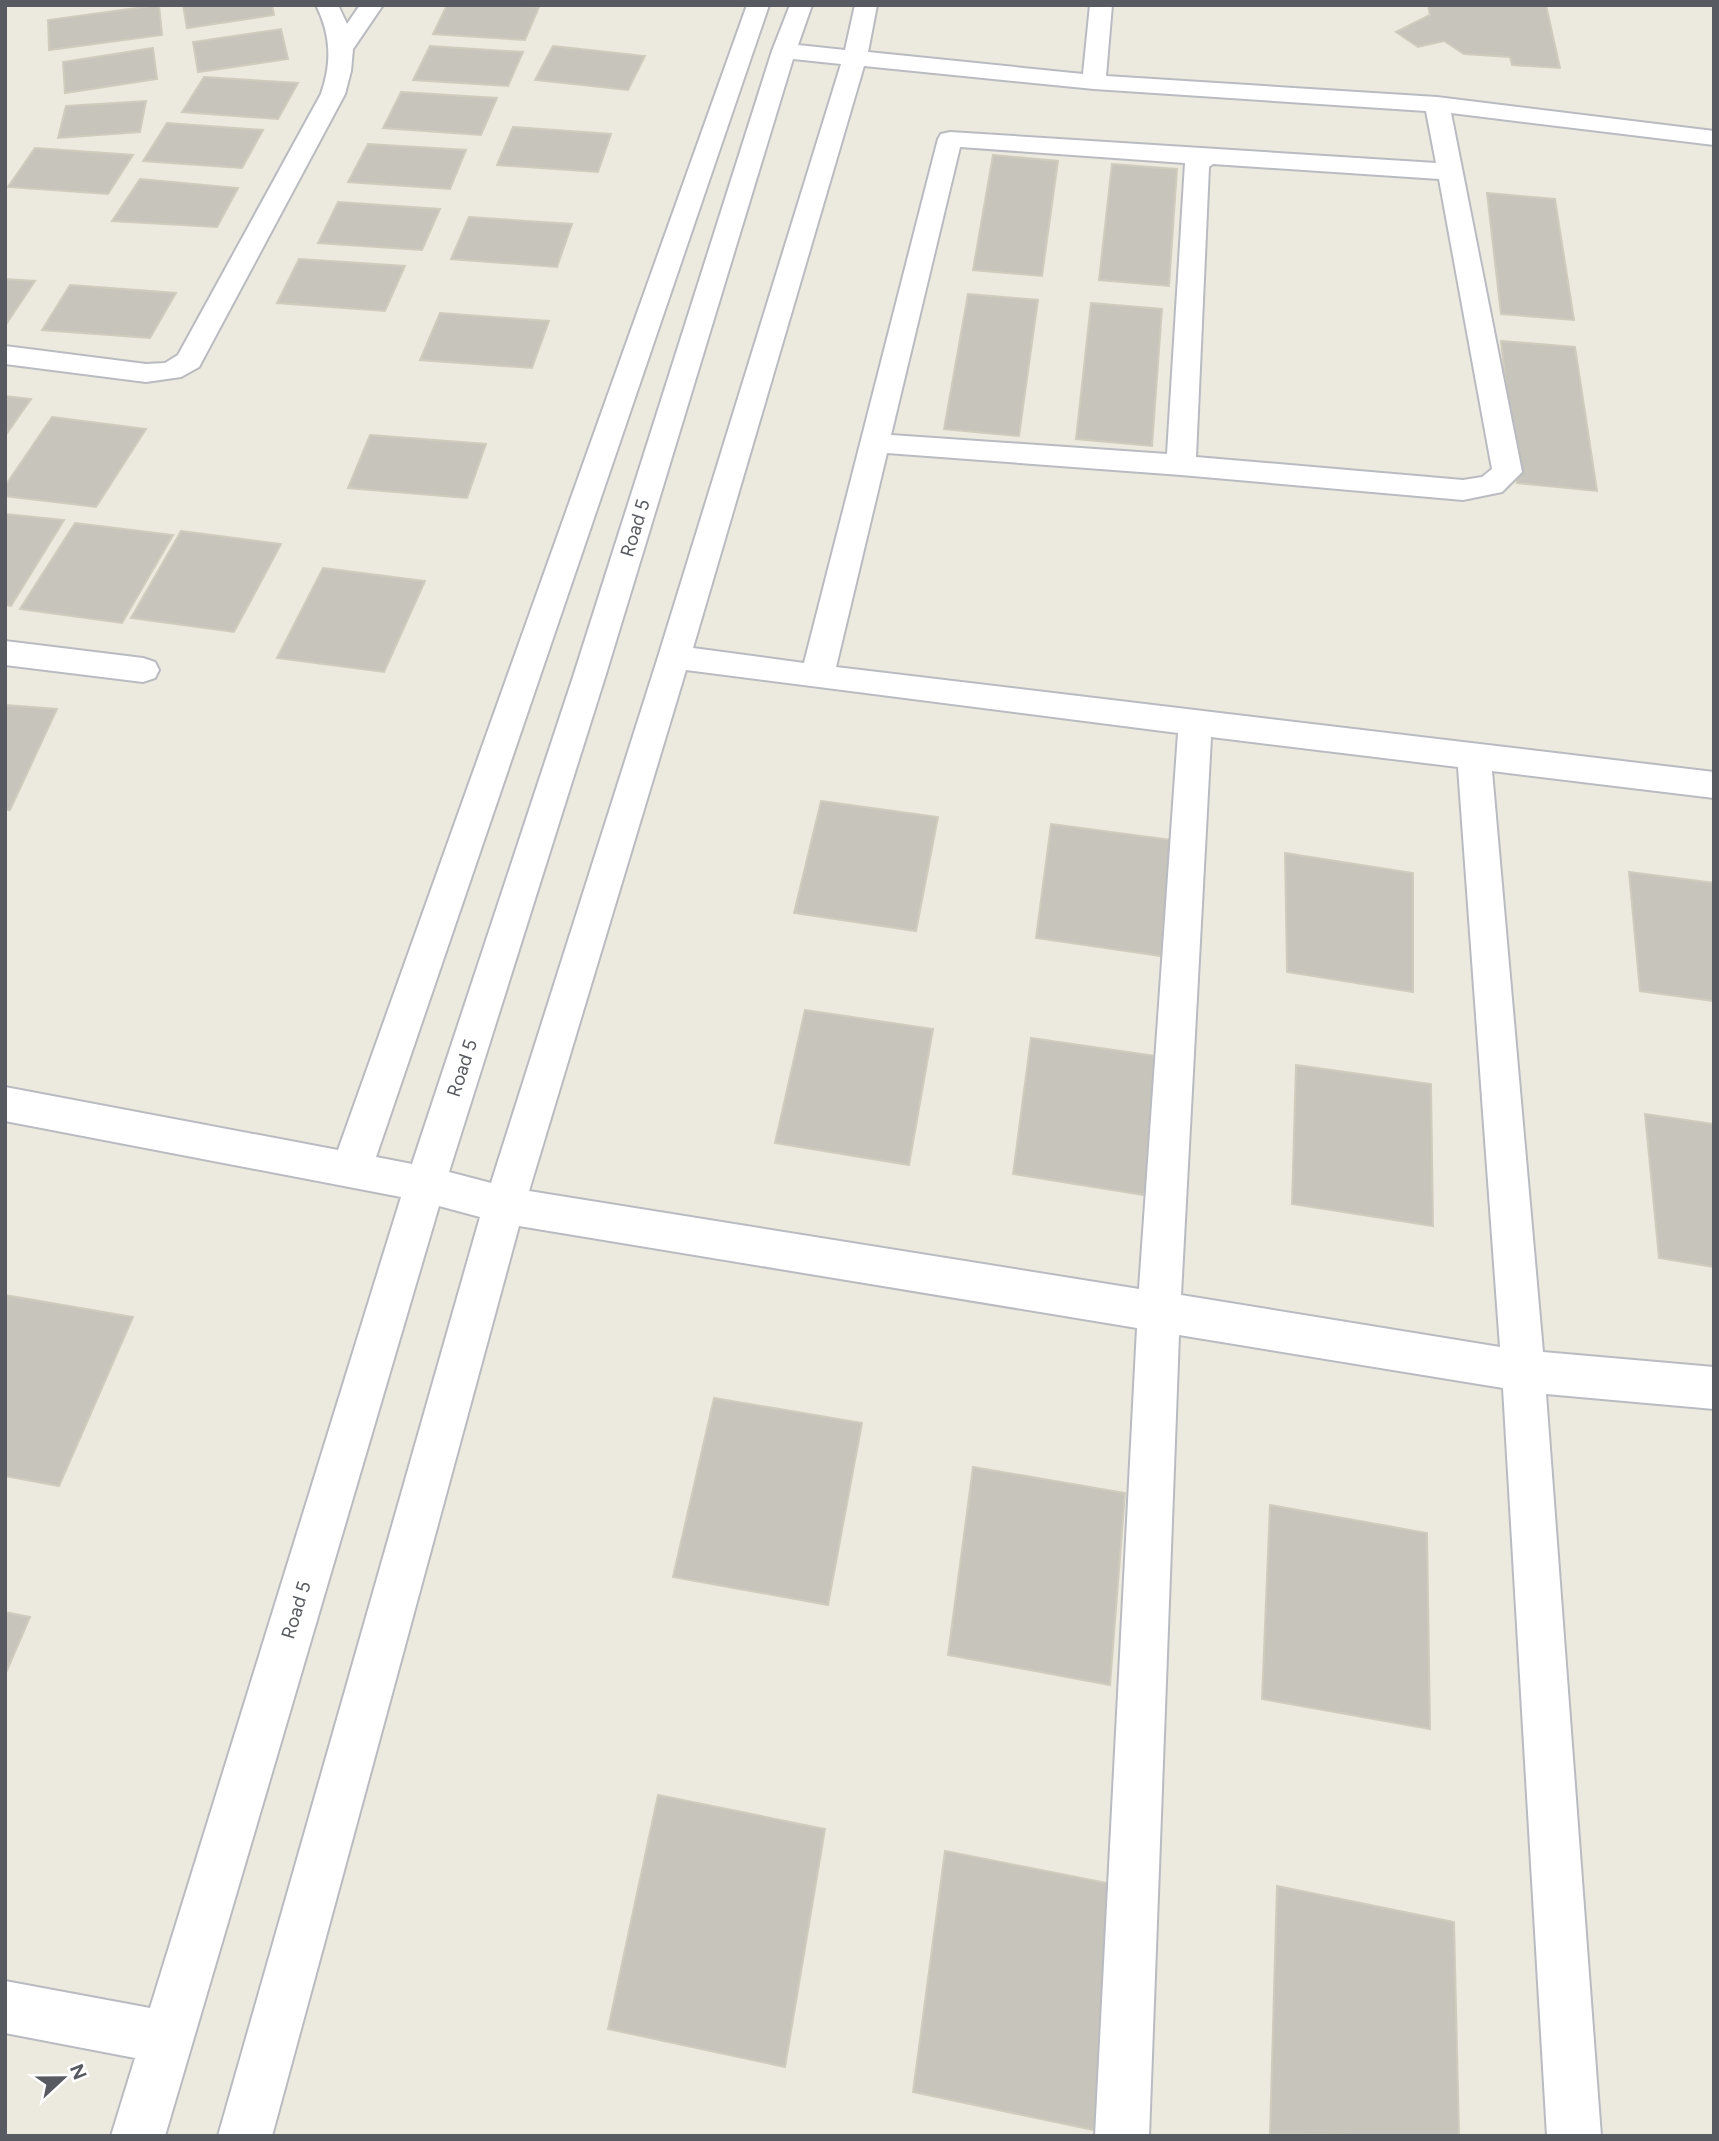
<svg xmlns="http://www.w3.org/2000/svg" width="1719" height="2141" font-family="Figtree,sans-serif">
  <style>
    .building { fill: #c6c4bb; stroke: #d0ccbd; stroke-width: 2 }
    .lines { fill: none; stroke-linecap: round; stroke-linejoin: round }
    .minor-casing { stroke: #b9bbc1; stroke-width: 4 }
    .minor { fill: #fff; fill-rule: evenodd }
    .labels { text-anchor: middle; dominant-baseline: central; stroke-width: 5; stroke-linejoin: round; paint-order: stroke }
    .street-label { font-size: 19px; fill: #575a60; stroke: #fff }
  </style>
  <rect width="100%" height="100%" fill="#eceade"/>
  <!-- building -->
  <path class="building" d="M159,5L162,35L49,50L48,20Z
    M183,5H272L274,15L187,28Z
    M447,5H505L539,7L525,40L433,34Z
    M1428,5H1546L1560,68L1512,65L1510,57L1464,54L1444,41L1418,47L1396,32L1430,15Z
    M281,29L288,59L198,72L193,42Z
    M430,46L523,52L508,86L413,80Z
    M553,46L645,56L628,90L535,80Z
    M153,48L157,79L65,93L63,62Z
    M204,77L298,83L278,119L182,112Z
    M401,92L497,98L481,135L383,128Z
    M146,101L140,132L58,138L66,106Z
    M167,123L263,130L242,168L143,161Z
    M513,127L611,134L598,172L497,165Z
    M368,144L466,150L450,189L348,182Z
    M35,148L133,155L108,194L8,187Z
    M993,155L1058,161L1042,276L973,270Z
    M1112,164L1177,169L1169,286L1099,280Z
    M140,179L238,188L217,227L112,221Z
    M1487,193L1555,199L1574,320L1501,314Z
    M338,202L440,209L422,250L318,243Z
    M469,217L572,224L557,267L451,259Z
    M299,259L405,266L385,311L277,303Z
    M5,279L35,281L5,326Z
    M70,285L176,293L150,338L42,330Z
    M968,294L1038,300L1019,436L944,429Z
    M1091,303L1162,309L1152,446L1076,439Z
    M440,313L549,321L532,368L420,360Z
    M1501,341L1575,347L1597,491L1517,483Z
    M5,396L31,399L5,436Z
    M52,417L146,429L96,507L5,496V486Z
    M370,435L486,444L467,498L348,488Z
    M5,514L64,520L11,606L5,605Z
    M75,523L173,535L122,623L20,609Z
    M181,531L281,544L234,632L131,618Z
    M323,568L425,581L384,672L277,658Z
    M5,705L57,709L10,810H5Z
    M821,801L938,817L916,931L794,913Z
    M1051,824L1172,840L1161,956L1036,938Z
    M1285,853L1413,873V992L1287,972Z
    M1629,872L1714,883V1001L1640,991Z
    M805,1010L933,1029L909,1165L775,1143Z
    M1031,1038L1163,1057L1150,1196L1013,1174Z
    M1296,1065L1431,1084L1433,1226L1292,1204Z
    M1645,1114L1714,1124V1267L1659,1258Z
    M5,1295L133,1317L59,1486L5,1476Z
    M714,1398L862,1423L828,1605L673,1577Z
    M973,1467L1125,1493L1110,1685L948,1655Z
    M1270,1505L1427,1533L1430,1729L1262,1699Z
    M5,1612L30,1617L5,1675Z
    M658,1795L825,1829L785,2067L608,2029Z
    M945,1851L1117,1885L1098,2131L913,2092Z
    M1277,1886L1454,1922L1459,2136L1270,2134Z"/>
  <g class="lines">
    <!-- minor casing -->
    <g class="minor-casing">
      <path id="minor" d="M316,5H338L347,24L360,5H383L353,49L351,71L345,94L199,367L181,377L146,382L5,364V346L146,364L165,363L178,355L321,94C332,62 331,35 316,5Z
        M747,5H769L376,1157L412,1164L574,674L772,51L790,5H812L798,45L845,50L855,5H877L868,52L1083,74L1090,5H1112L1106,76L1437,97L1714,131V145L1451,113L1522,472L1502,492L1463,500L1181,475L887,453L836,667L1714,772V798L1492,771L1543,1352L1714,1367V1409L1546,1394L1601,2136H1547L1503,1388L1179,1335L1149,2136H1095L1137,1328L519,1226L272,2136H218L480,1217L439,1206L165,2136H111L135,2058L5,2033V1981L150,2008L401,1197L5,1121V1087L338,1150ZM793,59L841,64L658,657L491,1183L449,1172L606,674ZM864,66L1094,89L1426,111L1436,163L950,132L941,134L938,139L804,663L693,648ZM960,147L1185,163L1167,454L891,435ZM1213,164L1439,179L1492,469L1482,477L1463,480L1196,457L1209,167ZM686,670L1178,733L1139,1289L529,1191ZM1211,737L1458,767L1500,1347L1181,1295Z
        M5,641L143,658L155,662L159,670L155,678L143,682L5,665Z"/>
    </g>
    <!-- minor -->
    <use href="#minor" class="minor"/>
  </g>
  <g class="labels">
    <!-- street labels -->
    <g class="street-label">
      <text transform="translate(635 528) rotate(-73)">Road 5</text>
      <text transform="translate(462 1068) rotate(-72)">Road 5</text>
      <text transform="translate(296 1610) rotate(-73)">Road 5</text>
    </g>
  </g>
  <!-- border -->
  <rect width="1719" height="2141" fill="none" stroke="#575a60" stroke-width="14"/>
  <!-- north arrow -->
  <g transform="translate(63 2078) rotate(68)" stroke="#ffffff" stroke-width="5" paint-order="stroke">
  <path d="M0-5L12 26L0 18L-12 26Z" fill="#575a60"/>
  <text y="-10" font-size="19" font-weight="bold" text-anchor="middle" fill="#575a60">N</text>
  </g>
</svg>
